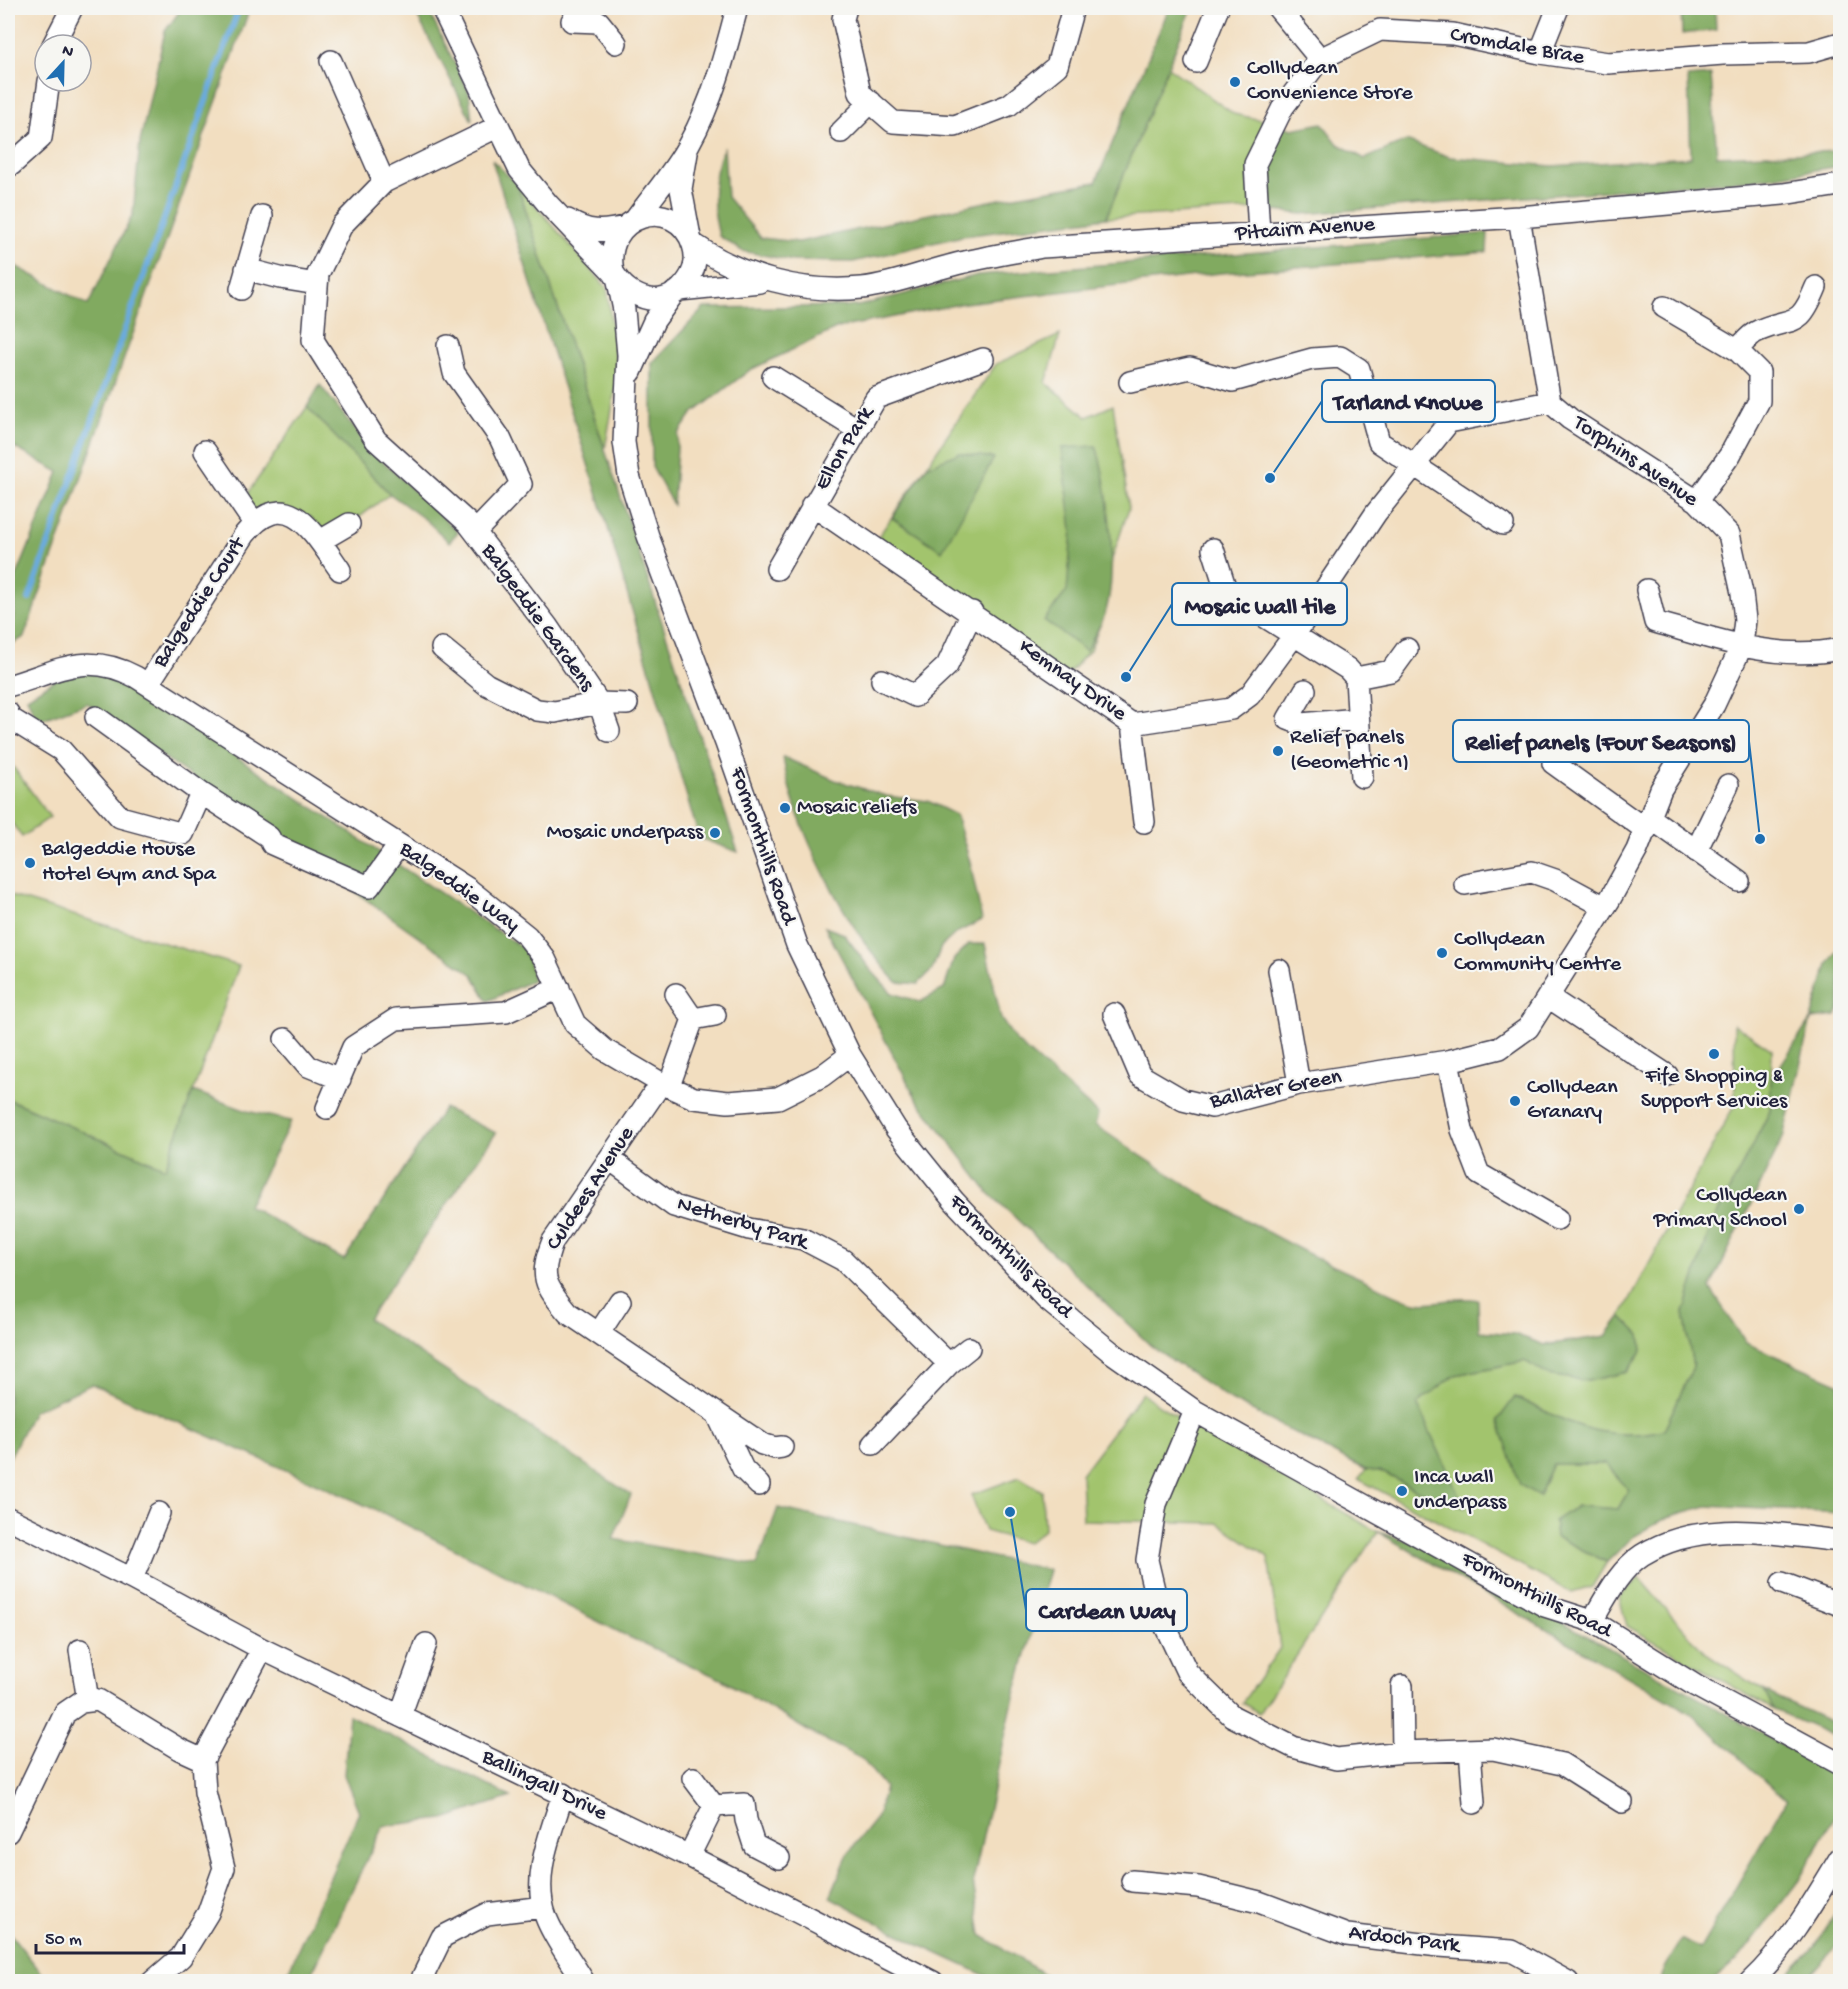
<svg xmlns="http://www.w3.org/2000/svg" width="1848" height="1989" font-family="'Gochi Hand',sans-serif">
  <style>
    .green { fill: #a2c46d; stroke: #627354; stroke-width: 1.5 }
    .forest { fill: #81aa60; stroke: #52664e; stroke-width: 1.5 }
    .lines { fill: none; stroke-linecap: round; stroke-linejoin: round }
    .stream { stroke: #6aabdd; stroke-width: 6 }
    .minor-casing { stroke: #413e4f; stroke-width: 24 }
    .minor { stroke: #fff; stroke-width: 21 }
    .poi-dot { fill: #1f6fb2; stroke: #f6f6f2; stroke-width: 2 }
    .labels { text-anchor: middle; dominant-baseline: central; stroke-width: 4.5; stroke-linejoin: round; paint-order: stroke }
    .street-label { font-size: 22px; fill: #22223b; stroke: #f6f6f2 }
    .poi-label { font-size: 22px; fill: #22223b; stroke: #f6f6f2; text-anchor: start }
    .leader { fill: none; stroke: #1f6fb2; stroke-width: 2 }
    .callout-dot { fill: #1f6fb2; stroke: #f6f6f2; stroke-width: 2 }
    .callout { fill: #f6f6f2; stroke: #1f6fb2; stroke-width: 2 }
    .callout-label { font-size: 24px; text-anchor: middle; font-weight: bold; fill: #22223b }
  </style>
  <rect width="100%" height="100%" fill="#f6f6f2"/>
  <filter id="ink" filterUnits="userSpaceOnUse"><feTurbulence type="fractalNoise" baseFrequency=".0167" numOctaves="2"/><feDisplacementMap in="SourceGraphic" scale="12" xChannelSelector="R" yChannelSelector="G"/><feConvolveMatrix kernelMatrix="1 2 1 2 8 2 1 2 1" color-interpolation-filters="sRGB"/></filter>
  <filter id="wash" filterUnits="userSpaceOnUse"><feTurbulence type="fractalNoise" baseFrequency=".008" numOctaves="4" result="noise"/><feDisplacementMap in="SourceGraphic" scale="24" xChannelSelector="R" yChannelSelector="G"/><feGaussianBlur stdDeviation="1.35" result="paint"/><feColorMatrix in="noise" values="0 0 0 0 0 0 0 0 0 0 0 0 0 0 0 0 0 1.4 0 .05"/><feComposite in="paint" operator="in"/></filter>
  <g filter="url(#wash)">
    <rect width="100%" height="100%" fill="#f2dec0"/>
    <!-- green -->
    <path class="green" d="M1168,67L1234,114L1275,123L1258,209L1106,218Z
      M517,184L607,288L618,375L605,449Z
      M1060,335L1046,383L1087,417L1113,405L1129,508L1112,559L1105,613L1090,650L1065,677L872,546L996,364Z
      M307,407L390,494C377,503 365,514 352,522C317,543 273,519 241,503Z
      M8,760L50,817L22,837L8,818Z
      M8,895L239,966L165,1168L8,1099Z
      M1734,1024L1772,1050L1770,1111L1711,1226L1684,1313L1693,1367L1664,1430C1600,1443 1571,1423 1515,1397L1539,1496L1553,1464H1606L1629,1490L1618,1509L1577,1506L1556,1537L1607,1562L1592,1587L1572,1593L1358,1479L1366,1470L1380,1471L1413,1488L1464,1507L1417,1404L1455,1375L1526,1361L1548,1375L1588,1381L1627,1372L1642,1351L1640,1335L1621,1316L1735,1104Z
      M1142,1393L1162,1407L1378,1532L1259,1713L1242,1703L1280,1648L1268,1557L1218,1523L1083,1520L1081,1474Z
      M1019,1477L1042,1491L1044,1529L1027,1543L985,1531L971,1495Z
      M1639,1578L1703,1651L1764,1691L1774,1710L1627,1626L1619,1597Z"/>
    <!-- forest -->
    <path class="forest" d="M182,8H250L24,637L8,647V629L13,626L16,578L59,472L8,444V262L88,305L133,214L140,142L165,31Z
      M413,8H427L469,92L472,121Z
      M1169,8H1192L1106,218L963,236L853,262L793,261L742,251L719,236C711,204 711,178 724,147L727,197L761,238L799,242L1004,198L1096,182Z
      M1681,8H1715L1716,30L1682,34Z
      M1711,75L1717,156L1840,151V166L1753,180L1302,214L1258,209L1255,164L1275,123L1292,129L1322,123L1338,144L1365,159L1406,141L1450,157L1552,166L1691,157L1688,77Z
      M492,160L517,184L738,852L699,838L605,518Z
      M1488,233L1487,252L1221,273L965,303L838,328L750,370L692,414L678,434L673,505L652,467V363L704,308L858,306L978,275Z
      M320,385L373,452L458,532L449,542L427,521L390,494L307,407Z
      M1096,446C1109,485 1118,574 1105,614C1101,626 1092,639 1086,651L1044,620L1067,591L1072,530L1062,448Z
      M959,453L994,458L942,551L892,518L927,466Z
      M89,672L128,684L527,951L533,980L488,1001L473,975L87,703L37,721L27,697L56,679Z
      M783,757L835,780L886,796L928,801L956,815L970,862L982,920L956,933L941,947L932,970L918,984L897,982C848,931 793,827 783,757Z
      M825,927L844,934L870,969L892,993L920,1002L944,989L954,959L969,944H985L1001,1019L1016,1041L1098,1114L1095,1125C1179,1182 1267,1237 1360,1278C1377,1285 1397,1298 1415,1302C1435,1306 1457,1295 1478,1300L1479,1331L1514,1334L1545,1345L1606,1336L1621,1316L1640,1335L1642,1351L1627,1372L1588,1381L1548,1375L1525,1361L1455,1375L1417,1404L1465,1508L1413,1488L1380,1471L1366,1470L1231,1400L1151,1346L988,1192L916,1098Z
      M1840,947V1007L1836,1016L1811,1019L1783,1138L1710,1288L1746,1343L1840,1384V1513L1706,1506L1668,1517L1633,1537L1607,1562L1556,1537L1554,1521L1577,1506L1618,1509L1629,1490L1606,1464H1553L1539,1496L1520,1485L1498,1420L1515,1397C1568,1422 1603,1444 1664,1430L1693,1367L1684,1313L1711,1226L1770,1111L1771,1080L1811,1019L1828,964Z
      M193,1091L247,1111L291,1121L248,1206L344,1260L444,1108L496,1133L368,1319L631,1495L613,1539L757,1565L778,1508L1049,1570L1012,1705L973,1881L981,1935L1055,1981H997L917,1944L830,1897L849,1852L877,1817L885,1787L862,1759L808,1731L723,1680L629,1637L387,1515L92,1384L33,1411L8,1461V1099L165,1168Z
      M1378,1532L1428,1547L1840,1777V1808L1796,1884L1737,1961L1712,1981H1659L1665,1966L1682,1939L1700,1949L1786,1801L1692,1714Z
      M1764,1691L1840,1726V1739L1774,1710Z
      M349,1715L511,1797L444,1819L383,1826L308,1981H284L359,1812L344,1775Z
      M1840,1906V1942L1805,1981H1782L1814,1947Z
      M8,1931L48,1981H8Z"/>
    <g class="lines">
      <!-- stream -->
      <path class="stream" d="M29,599L239,8"/>
    </g>
  </g>
  <g filter="url(#ink)">
    <g class="lines">
      <!-- minor casing -->
      <g class="minor-casing">
        <path id="minor" d="M442,8L519,169L547,203L613,272C630,301 666,312 688,280C695,270 697,257 693,245C676,193 601,214 613,272
          M846,8L843,19L860,93L893,122L955,126L1009,105L1057,66L1073,8
          M1278,8L1320,59
          M572,21L599,22L616,43
          M53,45L72,8
          M1540,53L1558,8
          M331,61L384,182
          M1196,62L1218,8
          M497,127L384,182L342,225L318,274L313,340L376,440L468,523L547,626L599,703L609,731
          M841,132L871,102
          M687,153L681,189L690,237
          M11,165L41,138L49,81
          M568,220C588,233 603,232 625,227
          M635,220C653,195 675,171 689,144C713,101 725,54 737,8
          M1259,233L1255,164L1283,107L1320,59L1380,30L1453,34L1540,53L1608,63L1723,54L1809,52L1840,43
          M692,243C741,277 802,294 862,288C897,284 931,269 965,262C990,256 1016,252 1042,247L1519,217L1783,194L1840,185
          M246,269L280,278L317,284
          M618,281L624,310L628,355L624,442L629,476L648,536L726,743L797,945L850,1055L896,1129L954,1201L1046,1299L1111,1352L1195,1411L1545,1606L1592,1621L1696,1686L1840,1764
          M241,289L262,216
          M679,290L760,282
          M1664,307L1737,350L1759,372V401L1730,455L1697,501
          M448,346L454,373L500,438L521,484L475,532
          M1737,350C1743,344 1750,334 1758,331C1794,315 1798,331 1816,287
          M631,372L654,321L674,293
          M773,377L857,429
          M1130,382L1190,368L1233,381L1312,359L1340,357L1359,369L1379,442L1503,524
          M205,451L254,523
          M812,505L1132,724L1231,709L1250,695L1295,634L1376,513L1449,422L1550,402
          M320,541L349,524
          M1213,549L1227,593L1348,669L1356,678L1362,777
          M777,569L876,398L983,359
          M1647,590L1655,622C1716,639 1776,662 1840,649
          M442,648L486,684L537,710L555,712L599,703L627,704
          M1356,678L1391,671L1407,649
          M882,680L915,696L947,666L972,612
          M148,684L245,534C288,482 315,535 340,570
          M8,686C57,672 85,650 136,677L467,888L527,936L545,959L575,1024L605,1050L661,1083L694,1098L728,1102L778,1098L822,1076L850,1055
          M1305,690L1288,719L1301,724L1358,719
          M8,713V717L61,750L120,817L183,834L201,793L269,837L272,844L369,887L399,845
          M96,717L201,793
          M1132,724L1144,822
          M1553,763L1646,830
          M1649,817L1739,881
          M1696,851L1728,785
          M1465,884L1532,872L1555,880L1605,907
          M1279,970L1299,1084
          M1548,997L1667,1075
          M1114,1014L1140,1075L1183,1100L1212,1107L1299,1084L1448,1061L1500,1048L1528,1028L1610,899L1637,850L1661,789L1714,705L1742,645L1745,620L1742,593L1729,534L1697,501L1570,419L1550,402L1519,217
          M693,1019L715,1015
          M285,1039L308,1066L340,1079
          M1448,1061L1462,1130L1479,1174L1557,1219
          M661,1083L553,1241C539,1276 544,1285 568,1313L762,1444L775,1448L782,1447
          M669,1086L693,1019L676,994
          M327,1108L353,1047L396,1019L506,1012L559,988
          M611,1160L674,1206L749,1229L803,1239L843,1260L949,1364L873,1444
          M599,1333L620,1301
          M949,1364L969,1348
          M1195,1411L1156,1504L1147,1560L1160,1615L1187,1672L1232,1716L1293,1747L1336,1759L1403,1752L1493,1749L1562,1764L1622,1802
          M718,1416L743,1469L759,1485
          M8,1518L132,1579L262,1649L689,1856L933,1982
          M132,1579L159,1513
          M1782,1583L1840,1605
          M1592,1621C1605,1599 1619,1570 1642,1555C1701,1518 1775,1534 1840,1541
          M80,1650L88,1701
          M1402,1686L1403,1752
          M400,1716L426,1644
          M1470,1750L1474,1803
          M203,1760L262,1649
          M693,1778L714,1806L744,1804L746,1820L754,1845L779,1858
          M563,1794C551,1833 531,1877 546,1917C554,1939 572,1961 584,1982
          M8,1832L65,1713L81,1702L98,1700L179,1749L203,1760L205,1792L224,1868L208,1913L181,1957L152,1982
          M689,1856L714,1806
          M1132,1881L1198,1887L1259,1902L1347,1935L1439,1946L1512,1951L1568,1982
          M426,1982L423,1976L442,1937L487,1914L543,1907
          M1750,1982C1788,1947 1814,1901 1840,1858"/>
      </g>
      <!-- minor -->
      <use href="#minor" class="minor"/>
    </g>
  </g>
  <!-- markers -->
  <g class="poi-dot">
    <circle cx="1235" cy="82" r="6"/>
    <circle cx="1278" cy="751" r="6"/>
    <circle cx="785" cy="808" r="6"/>
    <circle cx="715" cy="833" r="6"/>
    <circle cx="30" cy="863" r="6"/>
    <circle cx="1442" cy="953" r="6"/>
    <circle cx="1714" cy="1054" r="6"/>
    <circle cx="1515" cy="1101" r="6"/>
    <circle cx="1799" cy="1209" r="6"/>
    <circle cx="1402" cy="1491" r="6"/>
  </g>
  <g class="labels">
    <!-- street labels -->
    <g class="street-label">
      <text transform="translate(1517 47) rotate(10)">Cromdale Brae</text>
      <text transform="translate(1305 230) rotate(-4)">Pitcairn Avenue</text>
      <text transform="translate(845 449) rotate(-59)">Ellon Park</text>
      <text transform="translate(1635 462) rotate(34)">Torphins Avenue</text>
      <text transform="translate(200 603) rotate(-57)">Balgeddie Court</text>
      <text transform="translate(537 618) rotate(54)">Balgeddie Gardens</text>
      <text transform="translate(1072 681) rotate(35)">Kemnay Drive</text>
      <text transform="translate(762 846) rotate(71)">Formonthills Road</text>
      <text transform="translate(459 888) rotate(35)">Balgeddie Way</text>
      <text transform="translate(1276 1090) rotate(-11)">Ballater Green</text>
      <text transform="translate(591 1189) rotate(-57)">Culdees Avenue</text>
      <text transform="translate(742 1224) rotate(17)">Netherby Park</text>
      <text transform="translate(1010 1257) rotate(45)">Formonthills Road</text>
      <text transform="translate(1536 1596) rotate(27)">Formonthills Road</text>
      <text transform="translate(544 1786) rotate(26)">Ballingall Drive</text>
      <text transform="translate(1404 1940) rotate(7)">Ardoch Park</text>
    </g>
    <!-- poi labels -->
    <g class="poi-label">
      <text x="1247" y="69">Collydean<tspan x="1247" dy="25">Convenience Store</tspan></text>
      <text x="1290" y="738">Relief panels<tspan x="1290" dy="25">(Geometric 1)</tspan></text>
      <text x="797" y="808">Mosaic reliefs</text>
      <text x="703" y="833" text-anchor="end">Mosaic underpass</text>
      <text x="42" y="850">Balgeddie House<tspan x="42" dy="25">Hotel Gym and Spa</tspan></text>
      <text x="1454" y="940">Collydean<tspan x="1454" dy="25">Community Centre</tspan></text>
      <text x="1714" y="1077" text-anchor="middle">Fife Shopping &amp;<tspan x="1714" dy="25">Support Services</tspan></text>
      <text x="1527" y="1088">Collydean<tspan x="1527" dy="25">Granary</tspan></text>
      <text x="1787" y="1196" text-anchor="end">Collydean<tspan x="1787" dy="25">Primary School</tspan></text>
      <text x="1414" y="1478">Inca wall<tspan x="1414" dy="25">underpass</tspan></text>
    </g>
  </g>
  <!-- callouts -->
  <path class="leader" d="M1270 478L1322 401M1126 677L1172 604M1760 839L1749 741M1010 1512L1026 1610"/>
  <g class="callout-dot">
    <circle cx="1270" cy="478" r="6"/>
    <circle cx="1126" cy="677" r="6"/>
    <circle cx="1760" cy="839" r="6"/>
    <circle cx="1010" cy="1512" r="6"/>
  </g>
  <g class="callout">
    <rect x="1322" y="380" width="173" height="42" rx="6"/>
    <rect x="1172" y="583" width="175" height="42" rx="6"/>
    <rect x="1453" y="720" width="296" height="42" rx="6"/>
    <rect x="1026" y="1589" width="161" height="42" rx="6"/>
  </g>
  <g class="callout-label">
    <text x="1408" y="409">Tarland Knowe</text>
    <text x="1260" y="613">Mosaic wall tile</text>
    <text x="1601" y="749">Relief panels (Four Seasons)</text>
    <text x="1107" y="1618">Cardean Way</text>
  </g>
  <!-- margin -->
  <rect width="1848" height="1989" fill="none" stroke="#f6f6f2" stroke-width="30"/>
  <!-- north arrow -->
  <g transform="translate(63 63) rotate(22)"><circle r="28" fill="#f6f6f2" stroke="#a1a1a9" stroke-width="1.5"/>
  <path d="M0-4.5L10 22L0 15L-10 22Z" fill="#1f6fb2"/>
  <text y="-9" font-size="16" font-weight="bold" text-anchor="middle" fill="#22223b">N</text>
  </g>
  <!-- scale -->
  <path d="M36 1944v9h148v-9" fill="none" stroke="#22223b" stroke-width="3"/>
  <text x="45" y="1944" font-size="18" fill="#22223b" stroke="#f6f6f2" stroke-width="4.5" paint-order="stroke">50 m</text>
</svg>
